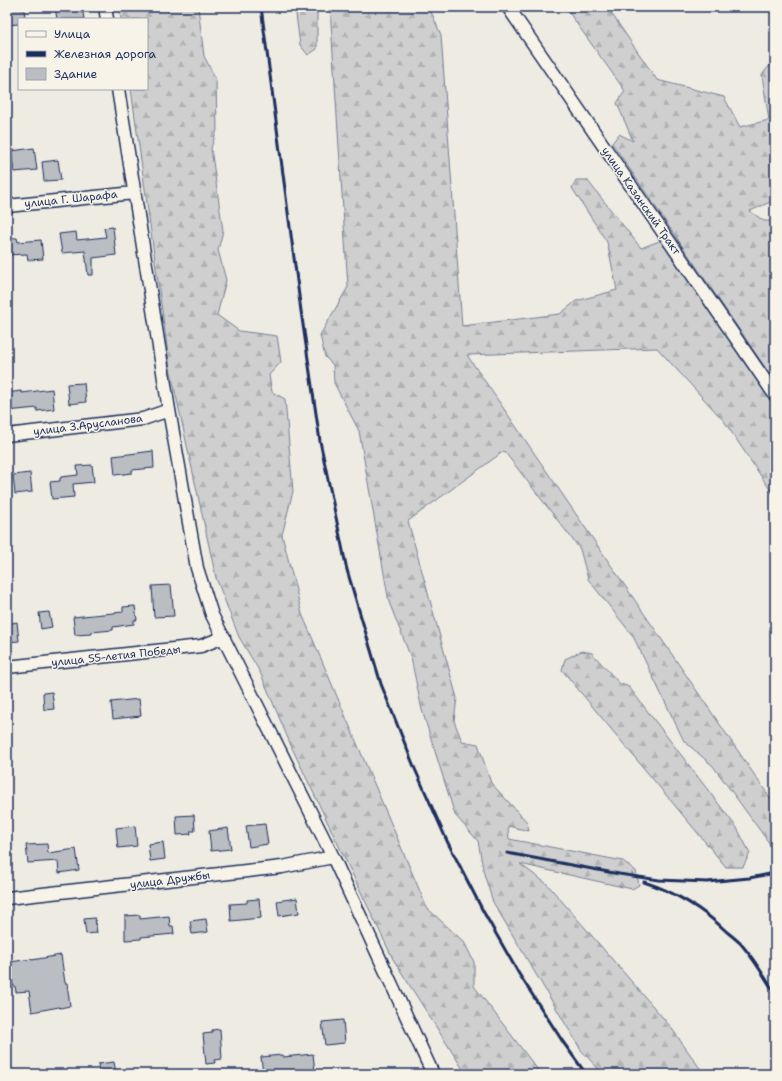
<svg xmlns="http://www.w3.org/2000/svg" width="782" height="1081" font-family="'Shantell Sans',sans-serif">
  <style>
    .forest { fill: url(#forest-firs); stroke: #757f96 }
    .building { fill: #babdc2; stroke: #1b2f5e }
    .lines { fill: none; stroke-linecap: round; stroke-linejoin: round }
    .minor-casing { stroke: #1b2f5e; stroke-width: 15 }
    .minor { stroke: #f7f3e8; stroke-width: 12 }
    .rail { stroke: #1b2f5e; stroke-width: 3 }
    .labels { text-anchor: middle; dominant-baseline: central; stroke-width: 3; stroke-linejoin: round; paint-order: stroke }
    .street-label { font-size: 11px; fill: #1b2f5e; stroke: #f7f3e8 }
  </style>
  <defs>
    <pattern id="forest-firs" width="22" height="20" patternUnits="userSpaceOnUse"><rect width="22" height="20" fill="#cfcfcf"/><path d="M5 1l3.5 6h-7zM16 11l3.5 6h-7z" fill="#b1b2b4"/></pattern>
  </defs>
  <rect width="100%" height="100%" fill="#eeebe2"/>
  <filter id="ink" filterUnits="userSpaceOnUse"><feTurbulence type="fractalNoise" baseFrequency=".025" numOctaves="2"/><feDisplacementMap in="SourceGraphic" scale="8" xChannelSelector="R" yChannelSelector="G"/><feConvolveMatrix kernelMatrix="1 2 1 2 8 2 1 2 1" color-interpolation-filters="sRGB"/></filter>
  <g filter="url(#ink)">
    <!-- forest -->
    <path class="forest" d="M119,7H198L204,56L216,80L217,130L211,148L223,231L218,250L226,280L217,315L239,331L277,336L281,362L269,375L272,392L285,399L293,491L282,535L302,614L427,908L464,942L474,962V986L541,1074H466L393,959L292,748L260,672L239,637L216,578L170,368L131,89H147V19H121Z
      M295,7H317V49L308,55L300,45Z
      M330,7H429L441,35L462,326L560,314L576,301L617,290L607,242L572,188L576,180H587L641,248L662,240L775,407V497L724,421L657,348L467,355L775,805V851L713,766L684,741L633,636L588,579L580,549L504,451L408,521L457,698L454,721L462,741L478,744L491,783L527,822L529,831L508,826L509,839L623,861L636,871L639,885L632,889L520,864L547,884L670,1026L704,1074H603L581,1050L493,902L484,874L478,841L455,815L422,710L411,658L389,602L359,431L334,383L333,365L325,357L320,335L348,287Z
      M565,7H607L657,80L724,97L740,127L769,120L762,75L770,65L775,71V200L750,211L764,221H775V382L612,143L619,134L633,141L617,103L625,91Z
      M582,651L592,653L619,683L629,687L737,828L750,853L743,867H726L562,670L565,659Z"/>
    <!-- building -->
    <path class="building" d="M7,7H24L25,19H19V24L7,25Z
      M55,7H82L84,19H57Z
      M34,148L37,170L14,172L11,151Z
      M58,160L61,180L44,181L42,162Z
      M113,227L116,255L93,258V275H88L85,251L62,253L59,234L76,232L77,240L106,237L104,228Z
      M7,238H17L18,242L41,240L43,259L28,260L27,254L7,255Z
      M84,383L86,402L69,404L67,384Z
      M52,389L54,409L37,411V408L7,411V393L21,391L22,393Z
      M153,451L154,468L132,470V473L115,475L113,456Z
      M92,465L94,482L73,484L74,497L52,499L50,482L60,481V478H61V477L78,475L77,466Z
      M30,473L32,492L15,494L13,475Z
      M171,585L174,616L154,617L152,586Z
      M135,606L137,620H134V624L113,627V630L91,632L92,634L75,635L73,617L123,612V607Z
      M49,612L52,627L41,629L39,613Z
      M17,622L19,641L7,642V624Z
      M52,692L54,709L44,710L43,693Z
      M139,699L141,716L113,719L111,702Z
      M194,815L195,831H190L191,834L177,835L176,816Z
      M265,824L268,844L249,847L246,826Z
      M135,826L137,846L118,848L116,828Z
      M228,828L231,849L211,851L209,831Z
      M163,842L165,859L150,861L148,844Z
      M47,844L48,853L76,849L79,870L59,873L58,861L28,863L26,845Z
      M297,898L299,913L279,916L277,901Z
      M259,899L261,918L231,921L230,904L247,903V900Z
      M140,915V919L169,916L170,926H173L174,934L141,937V939L125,940V916Z
      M95,918L97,933L86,934L84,919Z
      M206,919L208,932L192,934L190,921Z
      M61,955L65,983H67L70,1006L60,1008L59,1007L32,1012L29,991L16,992L15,986H13L10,962L32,959V960Z
      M343,1020L345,1043L325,1045L322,1022Z
      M220,1029L222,1059L214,1060L215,1063L206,1064L203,1034L212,1033V1030Z
      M313,1054L315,1071L287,1074H263L261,1057L282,1055L283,1057Z
      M114,1062L116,1074H99L98,1064Z"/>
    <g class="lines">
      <!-- minor casing -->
      <g class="minor-casing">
        <path id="minor" d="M105,7L107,19
          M508,7L775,395
          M118,89L169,410L197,568L212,615L333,857L433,1074
          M7,206L134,193
          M7,435L143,419L169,410
          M7,667L201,646L224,637
          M7,898L282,867L333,857"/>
      </g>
      <!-- minor -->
      <use href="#minor" class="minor"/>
      <!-- rail -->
      <path class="rail" d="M261,7L301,311L320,441L347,570L381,684L415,769L447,841L483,911L519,974L563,1042L586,1074
        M507,853L619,874L659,880L707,882L749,878L775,873
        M644,882C675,892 703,909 727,932C732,936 737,940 741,944C754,959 765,977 775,994"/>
    </g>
  </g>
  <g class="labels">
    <!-- street labels -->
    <g class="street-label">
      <text transform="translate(71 199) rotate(-6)">улица Г. Шарафа</text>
      <text transform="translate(641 201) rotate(55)">улица Казанский Тракт</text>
      <text transform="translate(88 425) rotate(-7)">улица З.Арусланова</text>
      <text transform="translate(116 656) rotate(-6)">улица 55-летия Победы</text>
      <text transform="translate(170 880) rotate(-7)">улица Дружбы</text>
    </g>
  </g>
  <!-- margin -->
  <rect width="782" height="1081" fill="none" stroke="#f7f3e8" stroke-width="24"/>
  <rect x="12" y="12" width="758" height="1057" fill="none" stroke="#1b2f5e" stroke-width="1.5" filter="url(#ink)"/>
  <!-- legend -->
  <rect x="18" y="18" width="130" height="72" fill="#f7f3e8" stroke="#9fa5b1"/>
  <rect x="26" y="31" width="20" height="6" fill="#f7f3e8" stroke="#9fa5b1"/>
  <text x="54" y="38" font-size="12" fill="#1b2f5e">Улица</text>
  <rect x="26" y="51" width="20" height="6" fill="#1b2f5e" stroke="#9fa5b1"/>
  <text x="54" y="58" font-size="12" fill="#1b2f5e">Железная дорога</text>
  <rect x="26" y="68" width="20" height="12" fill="#babdc2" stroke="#9fa5b1"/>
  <text x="54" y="78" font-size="12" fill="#1b2f5e">Здание</text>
</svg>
